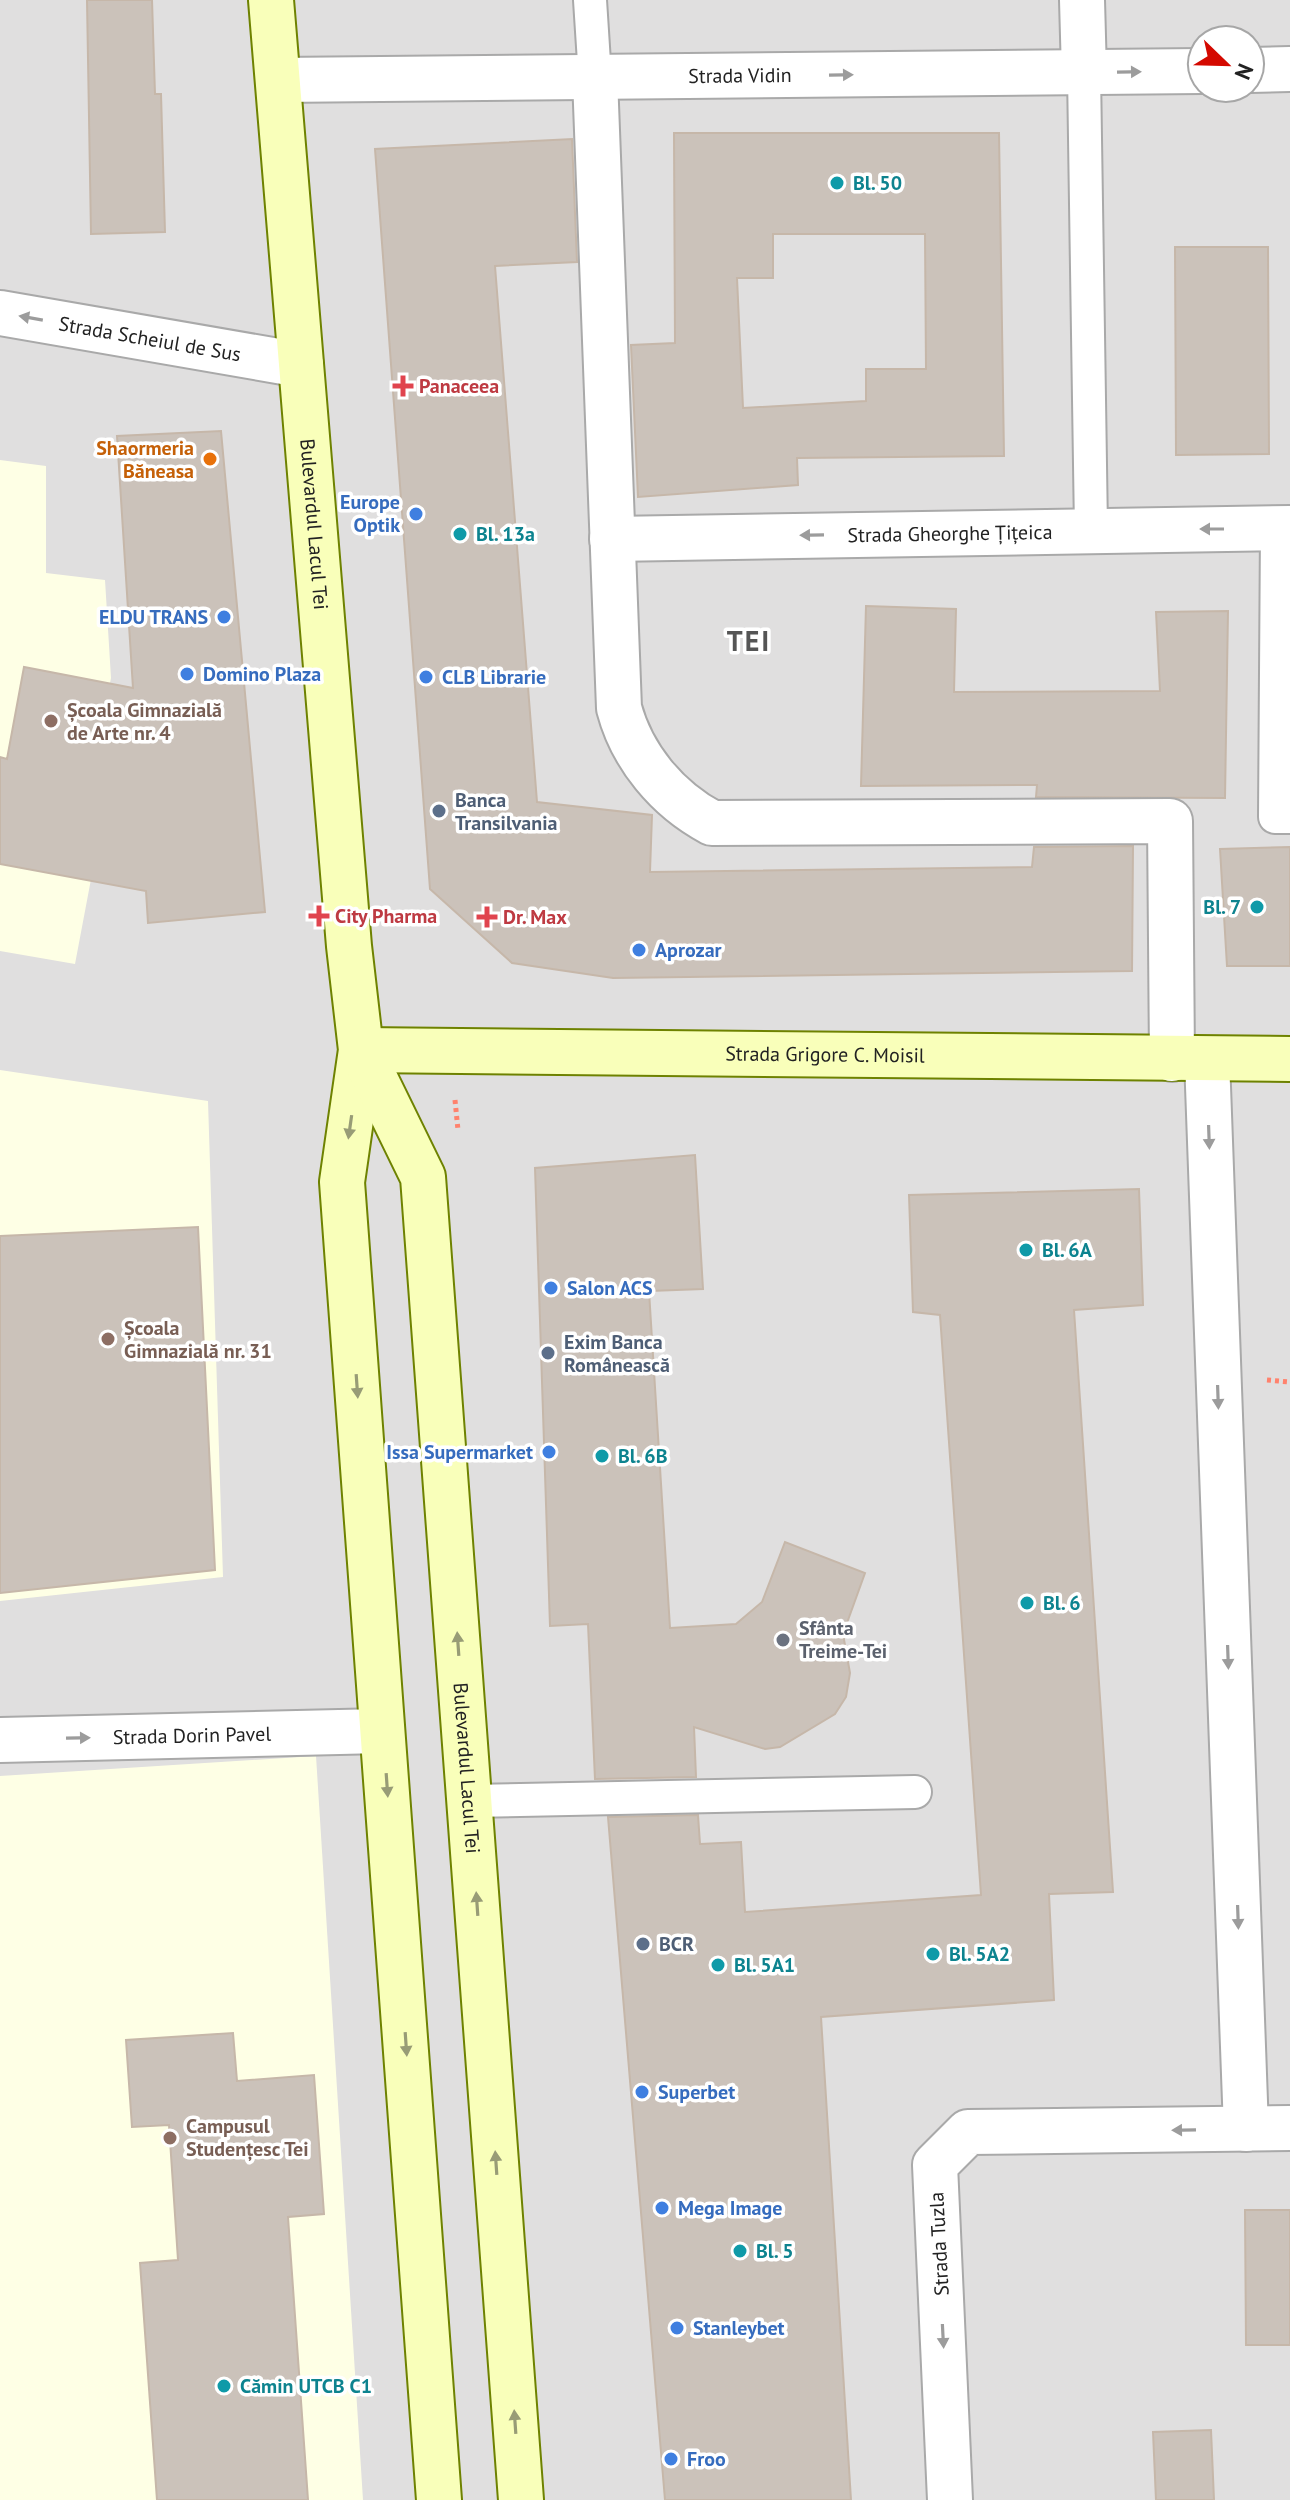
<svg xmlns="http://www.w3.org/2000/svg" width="1290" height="2500" font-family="'PT Sans',sans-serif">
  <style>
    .residential { fill: #e0dfdf; fill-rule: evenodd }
    .education { fill: #feffe5 }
    .building { fill: #cbc2ba; stroke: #c6b7a9; stroke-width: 2; fill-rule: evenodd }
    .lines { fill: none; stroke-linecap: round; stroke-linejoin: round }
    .lane-casing { stroke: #a9a9a9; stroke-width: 36 }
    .street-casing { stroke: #a9a9a9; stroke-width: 48 }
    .secondary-casing { stroke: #6e8200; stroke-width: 48 }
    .path { stroke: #ff826d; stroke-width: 5; stroke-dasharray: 4 4; stroke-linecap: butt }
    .lane { stroke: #fff; stroke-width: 32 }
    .street { stroke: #fff; stroke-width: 44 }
    .secondary { stroke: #f9ffba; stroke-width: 44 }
    .oneway { fill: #9c9c9c }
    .oneway2 { fill: #989c76 }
    .culture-dot { fill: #0f9aa8; stroke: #fff; stroke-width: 3 }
    .health-dot { fill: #e0444e; stroke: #fff; stroke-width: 3 }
    .food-dot { fill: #e8710a; stroke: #fff; stroke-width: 3 }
    .shop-dot { fill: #3f7fe0; stroke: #fff; stroke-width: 3 }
    .education-dot { fill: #8d6e63; stroke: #fff; stroke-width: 3 }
    .service-dot { fill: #5c6f8a; stroke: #fff; stroke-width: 3 }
    .worship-dot { fill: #6b7280; stroke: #fff; stroke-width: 3 }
    .labels { text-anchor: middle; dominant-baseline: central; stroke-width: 7; stroke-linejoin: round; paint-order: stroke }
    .street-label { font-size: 20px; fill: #222; stroke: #fff }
    .culture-label { font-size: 20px; font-weight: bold; fill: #0d838f; stroke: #fff; text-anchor: start }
    .health-label { font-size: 20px; font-weight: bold; fill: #be3a42; stroke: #fff; text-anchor: start }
    .food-label { font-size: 20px; font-weight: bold; fill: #c56008; stroke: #fff; text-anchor: end }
    .shop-label { font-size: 20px; font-weight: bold; fill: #366cbe; stroke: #fff; text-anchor: start }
    .education-label { font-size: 20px; font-weight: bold; fill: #785e54; stroke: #fff; text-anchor: start }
    .service-label { font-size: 20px; font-weight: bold; fill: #4e5e75; stroke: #fff; text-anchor: start }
    .worship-label { font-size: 20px; font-weight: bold; fill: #5b616d; stroke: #fff; text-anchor: start }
    .district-label { font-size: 28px; font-weight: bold; letter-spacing: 2px; fill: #555; stroke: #fff }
  </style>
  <rect width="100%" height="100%" fill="#f3f0e8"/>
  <!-- residential -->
  <path class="residential" d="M0,0H1290V2500H0ZM1202,40H1250V88H1202Z"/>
  <!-- education -->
  <path class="education" d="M0,460L46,466V573L105,580L111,678L94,764L112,768L75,964L0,951Z
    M0,1070L208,1101L223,1577L0,1601Z
    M316,1756L363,2500H0V1776Z"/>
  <!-- building -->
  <path class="building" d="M87,0H152L155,94H161L165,232L91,234Z
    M674,133H999L1004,456L797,458L798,485L638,497L631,345L675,343ZM773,234H925L926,369H866V401L743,408L737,278H773Z
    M572,139L577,262L495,266L537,802L652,815L650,872L1032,867L1034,847L1133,846L1132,971L613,978L512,963L430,889L375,149Z
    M1175,247H1268L1269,454L1176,455Z
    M221,431L265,912L148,923L146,891L0,864V757L7,759L24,667L133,688L117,436Z
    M866,606L956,609L954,692L1160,691L1156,612L1228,611L1225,798L1036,797L1037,785L861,786Z
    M1290,847V966H1227L1220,849Z
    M695,1155L703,1289L649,1291L670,1628L736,1624L762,1602L785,1542L865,1573L843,1634L850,1673L846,1697L835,1714L780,1747L765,1749L694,1727L696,1777L595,1779L588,1624L550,1626L535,1168Z
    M1139,1189L1143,1305L1074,1310L1113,1892L1049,1894L1054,2000L821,2017L851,2500H665L608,1817L698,1815L700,1844L741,1842L745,1912L981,1895L940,1315L913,1312L909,1195Z
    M198,1227L215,1570L0,1593V1236Z
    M233,2033L237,2081L314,2075L324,2214L288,2217L308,2500H157L140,2263L178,2260L169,2125L132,2127L126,2040Z
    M1245,2210H1290V2345H1246Z
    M1211,2430L1214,2500H1156L1153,2432Z"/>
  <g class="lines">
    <!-- lane casing -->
    <g class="lane-casing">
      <path id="lane" d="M590,0L595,78
        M1084,73L1091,529
        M1277,528L1275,817H1290
        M470,1801L915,1792"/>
    </g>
    <!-- street casing -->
    <g class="street-casing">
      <g id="street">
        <path d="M1082,0L1084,73"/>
        <path d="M1250,70L1290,69"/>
        <path d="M595,78L619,708C632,757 667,799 712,823L1170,821L1172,1059"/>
        <path id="s1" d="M278,80L1202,71"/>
        <path id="s2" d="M0,313L301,365"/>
        <path id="s3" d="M612,539L1290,528"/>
        <path d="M1207,1059L1246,2129"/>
        <path id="s4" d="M0,1740L382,1731"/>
        <path d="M950,2500L935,2165L968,2132L1290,2128"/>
      </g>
    </g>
    <!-- secondary casing -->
    <g class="secondary-casing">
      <g id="secondary">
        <path id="s5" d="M271,0L349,946L361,1050L342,1182L439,2500"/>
        <path id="s6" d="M361,1050L423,1177L521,2500"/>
        <path id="s7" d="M361,1050L1290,1059"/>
      </g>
    </g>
    <!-- path -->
    <path class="path" d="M455,1100L458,1130
      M1267,1380L1290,1382"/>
    <!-- lane -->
    <use href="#lane" class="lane"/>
    <!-- street -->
    <use href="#street" class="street"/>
    <!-- secondary -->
    <use href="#secondary" class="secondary"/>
  </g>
  <!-- one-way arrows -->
  <defs><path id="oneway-solid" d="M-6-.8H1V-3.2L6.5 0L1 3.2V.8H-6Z" transform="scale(2)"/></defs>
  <g class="oneway">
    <use href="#oneway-solid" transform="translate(1129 72) rotate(-1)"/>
    <use href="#oneway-solid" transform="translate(841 75) rotate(-1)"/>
    <use href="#oneway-solid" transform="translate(31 318) rotate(-170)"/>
    <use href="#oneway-solid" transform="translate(1212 529) rotate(180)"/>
    <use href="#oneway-solid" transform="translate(812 535) rotate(179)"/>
    <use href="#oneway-solid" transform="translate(1209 1137) rotate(88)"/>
    <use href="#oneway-solid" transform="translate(1218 1397) rotate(88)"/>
    <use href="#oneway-solid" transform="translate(1228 1657) rotate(88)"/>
    <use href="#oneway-solid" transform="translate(78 1738) rotate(-1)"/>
    <use href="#oneway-solid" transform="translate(1238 1917) rotate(88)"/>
    <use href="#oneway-solid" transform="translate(1184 2130) rotate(179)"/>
    <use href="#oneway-solid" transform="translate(943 2336) rotate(87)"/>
  </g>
  <g class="oneway2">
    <use href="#oneway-solid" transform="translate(350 1127) rotate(98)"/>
    <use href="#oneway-solid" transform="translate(357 1386) rotate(86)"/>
    <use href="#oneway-solid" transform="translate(458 1644) rotate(-94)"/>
    <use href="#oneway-solid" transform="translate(387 1785) rotate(86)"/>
    <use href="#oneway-solid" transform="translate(477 1904) rotate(-94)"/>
    <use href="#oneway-solid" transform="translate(406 2044) rotate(86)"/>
    <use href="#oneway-solid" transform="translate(496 2163) rotate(-94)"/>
    <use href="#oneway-solid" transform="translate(515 2422) rotate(-94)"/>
  </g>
  <!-- markers -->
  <g class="culture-dot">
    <circle cx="837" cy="183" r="8"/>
    <circle cx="460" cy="534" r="8"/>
    <circle cx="1257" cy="907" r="8"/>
    <circle cx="1026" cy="1250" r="8"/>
    <circle cx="602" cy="1456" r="8"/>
    <circle cx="1027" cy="1603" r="8"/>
    <circle cx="933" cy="1954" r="8"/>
    <circle cx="718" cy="1965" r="8"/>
    <circle cx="740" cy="2251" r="8"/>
    <circle cx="224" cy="2386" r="8"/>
  </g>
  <g class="health-dot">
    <path d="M399 374h8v8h8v8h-8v8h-8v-8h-8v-8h8z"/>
    <path d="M315 904h8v8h8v8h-8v8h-8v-8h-8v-8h8z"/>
    <path d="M483 905h8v8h8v8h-8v8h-8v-8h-8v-8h8z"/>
  </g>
  <circle class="food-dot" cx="210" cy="459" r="8"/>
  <g class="shop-dot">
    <circle cx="416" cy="514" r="8"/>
    <circle cx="224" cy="617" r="8"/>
    <circle cx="187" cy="674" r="8"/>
    <circle cx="426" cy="677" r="8"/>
    <circle cx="639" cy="950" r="8"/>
    <circle cx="551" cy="1288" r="8"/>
    <circle cx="549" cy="1452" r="8"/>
    <circle cx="642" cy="2092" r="8"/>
    <circle cx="662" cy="2208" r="8"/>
    <circle cx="677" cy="2328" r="8"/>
    <circle cx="671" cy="2459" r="8"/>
  </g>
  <g class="education-dot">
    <circle cx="51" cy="721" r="8"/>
    <circle cx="108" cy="1339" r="8"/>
    <circle cx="170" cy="2138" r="8"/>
  </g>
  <g class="service-dot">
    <circle cx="439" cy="811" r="8"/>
    <circle cx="548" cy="1353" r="8"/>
    <circle cx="643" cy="1944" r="8"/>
  </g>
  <circle class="worship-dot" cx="783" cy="1640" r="8"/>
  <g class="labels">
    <!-- street labels -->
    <g class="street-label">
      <text stroke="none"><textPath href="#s1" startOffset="462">Strada Vidin</textPath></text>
      <text stroke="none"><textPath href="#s2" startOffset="152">Strada Scheiul de Sus</textPath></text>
      <text stroke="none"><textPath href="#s5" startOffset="526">Bulevardul Lacul Tei</textPath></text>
      <text stroke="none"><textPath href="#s3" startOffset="338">Strada Gheorghe Țițeica</textPath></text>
      <text stroke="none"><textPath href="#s7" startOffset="464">Strada Grigore C. Moisil</textPath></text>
      <text stroke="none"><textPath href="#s4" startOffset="192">Strada Dorin Pavel</textPath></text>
      <text stroke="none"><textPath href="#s6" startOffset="734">Bulevardul Lacul Tei</textPath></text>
      <text transform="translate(939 2244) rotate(-93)">Strada Tuzla</text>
    </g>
    <!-- culture labels -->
    <g class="culture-label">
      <text x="853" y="183">Bl. 50</text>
      <text x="476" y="534">Bl. 13a</text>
      <text x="1241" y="907" text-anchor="end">Bl. 7</text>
      <text x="1042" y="1250">Bl. 6A</text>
      <text x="618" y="1456">Bl. 6B</text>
      <text x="1043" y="1603">Bl. 6</text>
      <text x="949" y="1954">Bl. 5A2</text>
      <text x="734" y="1965">Bl. 5A1</text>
      <text x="756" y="2251">Bl. 5</text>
      <text x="240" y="2386">Cămin UTCB C1</text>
    </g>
    <!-- health labels -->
    <g class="health-label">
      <text x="419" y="386">Panaceea</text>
      <text x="335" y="916">City Pharma</text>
      <text x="503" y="917">Dr. Max</text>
    </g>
    <!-- food labels -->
    <g class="food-label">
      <text x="194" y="448">Shaormeria<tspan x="194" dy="23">Băneasa</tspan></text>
    </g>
    <!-- shop labels -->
    <g class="shop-label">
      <text x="400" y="502" text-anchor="end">Europe<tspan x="400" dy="23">Optik</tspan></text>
      <text x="208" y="617" text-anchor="end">ELDU TRANS</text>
      <text x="203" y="674">Domino Plaza</text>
      <text x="442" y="677">CLB Librarie</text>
      <text x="655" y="950">Aprozar</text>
      <text x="567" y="1288">Salon ACS</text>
      <text x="533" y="1452" text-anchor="end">Issa Supermarket</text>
      <text x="658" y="2092">Superbet</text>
      <text x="678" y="2208">Mega Image</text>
      <text x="693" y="2328">Stanleybet</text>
      <text x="687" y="2459">Froo</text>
    </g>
    <!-- education labels -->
    <g class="education-label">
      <text x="67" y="710">Școala Gimnazială<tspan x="67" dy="23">de Arte nr. 4</tspan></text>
      <text x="124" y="1328">Școala<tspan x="124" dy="23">Gimnazială nr. 31</tspan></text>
      <text x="186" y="2126">Campusul<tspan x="186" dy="23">Studențesc Tei</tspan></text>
    </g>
    <!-- service labels -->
    <g class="service-label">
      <text x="455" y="800">Banca<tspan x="455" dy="23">Transilvania</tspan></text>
      <text x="564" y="1342">Exim Banca<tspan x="564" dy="23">Românească</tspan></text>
      <text x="659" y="1944">BCR</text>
    </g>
    <!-- worship labels -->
    <g class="worship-label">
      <text x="799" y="1628">Sfânta<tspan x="799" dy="23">Treime-Tei</tspan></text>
    </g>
    <!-- district labels -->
    <g class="district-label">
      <text x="749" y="640">TEI</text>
    </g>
  </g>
  <!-- north arrow -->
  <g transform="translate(1226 64) rotate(113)"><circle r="38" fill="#ffffff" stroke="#a7a7a7" stroke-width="2"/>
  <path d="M0-6L14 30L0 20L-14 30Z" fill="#d40900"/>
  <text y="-12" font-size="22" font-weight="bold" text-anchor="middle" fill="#222222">N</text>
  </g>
</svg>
